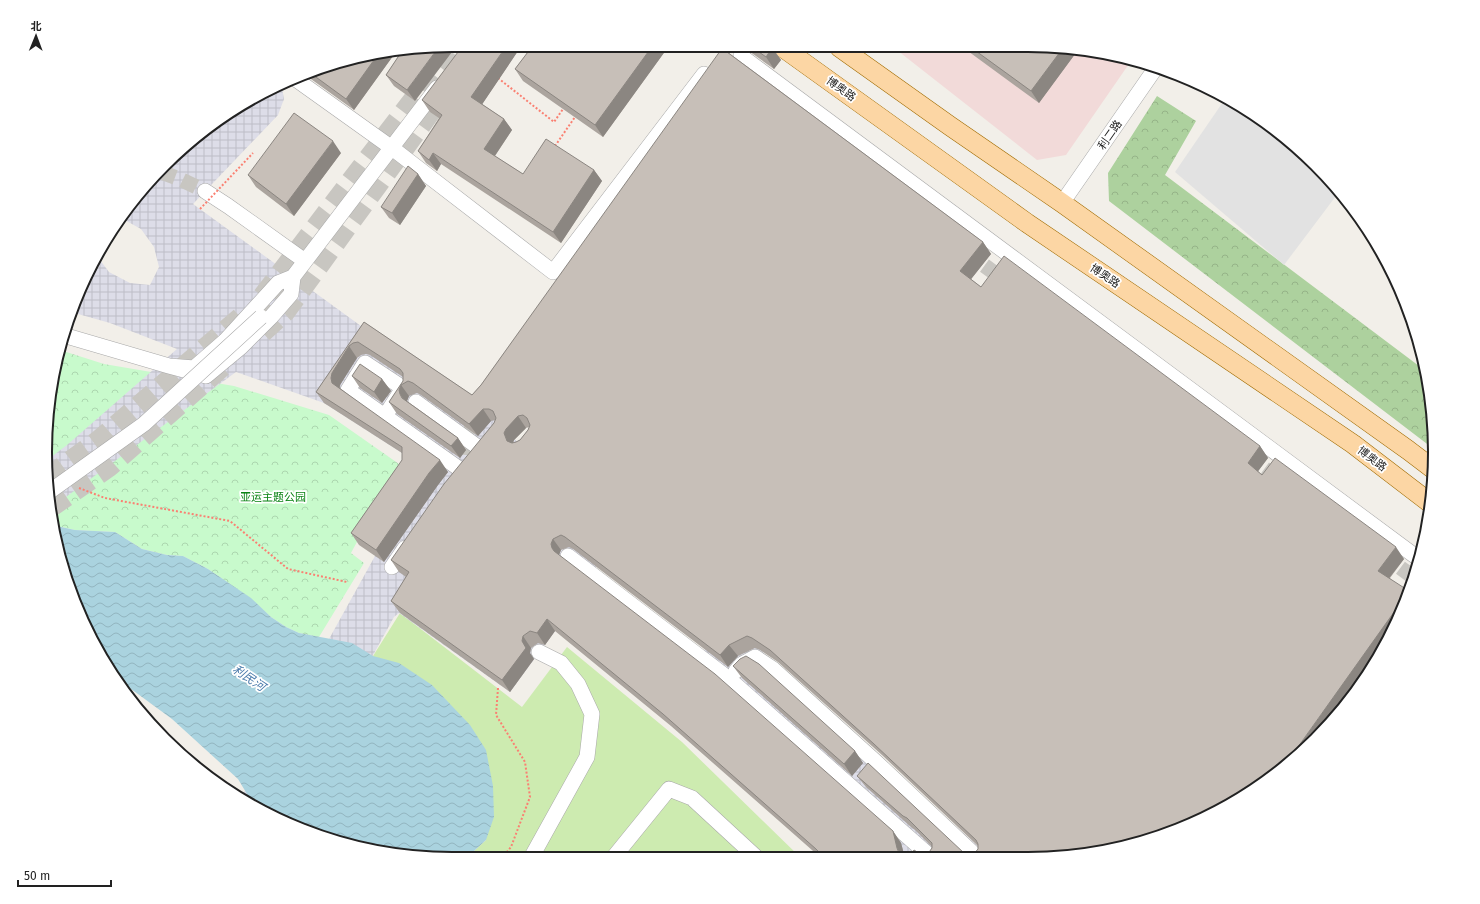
<svg xmlns="http://www.w3.org/2000/svg" width="1480" height="904" font-family="'Fira Sans','Noto Sans SC',sans-serif">
  <style>
    .commercial { fill: #f2dad9 }
    .grass { fill: #cdebb0 }
    .forest { fill: url(#forest-crowns) }
    .park { fill: url(#park-crowns) }
    .parking { fill: #e2e2e2 }
    .plaza { fill: url(#plaza-grid) }
    .water { fill: url(#water-waves) }
    .lines { fill: none; stroke-linecap: round; stroke-linejoin: round }
    .minor-tunnel { stroke: #c8c6c1; stroke-width: 15; stroke-dasharray: 15 8; stroke-linecap: butt }
    .major-tunnel { stroke: #c8c6c1; stroke-width: 19; stroke-dasharray: 19 10; stroke-linecap: butt }
    .minor-casing { stroke: #a9a9a9; stroke-width: 16 }
    .major-casing { stroke: #a06b00; stroke-width: 20 }
    .path { stroke: #fa8072; stroke-width: 2; stroke-dasharray: 2 2; stroke-linecap: butt }
    .minor { stroke: #fff; stroke-width: 15 }
    .major { stroke: #fcd6a4; stroke-width: 19 }
    .minor-bridge-casing { stroke: #a9a9a9; stroke-width: 16; stroke-linecap: butt }
    .path-bridge { stroke: #fa8072; stroke-width: 2; stroke-dasharray: 2 2; stroke-linecap: butt }
    .minor-bridge { stroke: #fff; stroke-width: 15 }
    .wall { fill: #aba49e; fill-rule: evenodd }
    .shaded-wall { fill: #8b8681 }
    .building { fill: #c7bfb8; stroke: #8b8681; fill-rule: evenodd }
    .labels { text-anchor: middle; dominant-baseline: central; stroke-width: 3.5; stroke-linejoin: round; paint-order: stroke }
    .street-label { font-size: 11px; fill: #222; stroke: #fff }
    .park-label { font-size: 11px; fill: #0c8416; stroke: #fff }
    .water-label { font-size: 12px; font-style: italic; fill: #4a7aab; stroke: #fff }
    .rim { fill: none; stroke: #222; stroke-width: 2 }
  </style>
  <defs>
    <pattern id="forest-crowns" width="20" height="18" patternUnits="userSpaceOnUse"><rect width="20" height="18" fill="#add19e"/><path d="M2 6a3 3 0 1 1 6 0M12 15a3 3 0 1 1 6 0" fill="none" stroke="#95b388"/></pattern>
    <pattern id="park-crowns" width="20" height="18" patternUnits="userSpaceOnUse"><rect width="20" height="18" fill="#c8facc"/><path d="M2 6a3 3 0 1 1 6 0M12 15a3 3 0 1 1 6 0" fill="none" stroke="#acd6af"/></pattern>
    <pattern id="plaza-grid" width="8" height="8" patternUnits="userSpaceOnUse"><rect width="8" height="8" fill="#dddde8"/><path d="M0 4h8M4 0v8" fill="none" stroke="#bdbdc7"/></pattern>
    <pattern id="water-waves" width="16" height="10" patternUnits="userSpaceOnUse"><rect width="16" height="10" fill="#aad3df"/><path d="M0 5q4-4 8 0t8 0" fill="none" stroke="#92b5bf"/></pattern>
  </defs>
  <rect width="100%" height="100%" fill="#f2efe9"/>
  <!-- commercial -->
  <path class="commercial" d="M1055,46L1131,61L1066,155L1037,160L893,47Z"/>
  <!-- grass -->
  <path class="grass" d="M400,613L522,707L567,647L682,742L801,858H474V851L486,840L373,656Z"/>
  <!-- forest -->
  <path class="forest" d="M1157,96L1196,121L1165,175L1427,372L1435,450L1109,201L1108,173Z"/>
  <!-- park -->
  <path class="park" d="M60,350L104,364L234,386L329,415L399,464L351,553L364,563L319,637L299,633L286,627L271,617L250,598L208,569L183,556L167,555L142,549L115,532L75,530L52,525L45,452L49,399Z"/>
  <!-- parking -->
  <path class="parking" d="M1225,99L1254,114L1316,164L1339,192L1284,265L1175,172Z"/>
  <!-- plaza -->
  <path class="plaza" d="M281,83L284,99L278,115L193,204L372,334L511,428L509,433L521,446L536,588L576,528L606,552L592,573L699,657L727,620L991,858H887L584,592L510,692L399,613L394,617L283,819L241,798L375,556L410,458L324,403L236,372L51,508L46,461L67,445L177,349L110,323L71,312L87,272L97,256L109,272L130,283L150,285L159,267L154,247L141,229L121,218L129,204L204,129L272,87Z"/>
  <!-- water -->
  <path class="water" d="M52,525L75,530L115,532L142,549L167,555L183,556L208,569L251,598L271,617L286,627L299,633L352,643L373,656L399,663L432,685L470,725L486,750L493,786L494,817L486,840L474,851L470,858H425L321,837L253,804L238,779L172,719L112,675L99,655L67,583Z"/>
  <g class="lines">
    <!-- minor-tunnel -->
    <path class="minor-tunnel" d="M161,172L180,179L205,191
      M966,252L1008,283
      M261,317L293,277
      M1246,455L1283,482
      M469,477C460,465 466,440 472,427
      M1382,554L1413,577"/>
    <!-- major-tunnel -->
    <path class="major-tunnel" d="M262,296L452,48
      M263,333L286,312L446,92
      M47,477L98,440L241,316
      M51,508L110,467L224,366"/>
    <!-- minor casing -->
    <g class="minor-casing">
      <path id="minor" d="M741,56L1419,559
        M294,78L392,148L553,272L704,74
        M205,191L228,206L305,261
        M1062,203L1157,66
        M293,277L278,283L225,341L194,368L169,366L206,376L241,347L271,317L291,294L293,277L437,88
        M63,335L169,366
        M416,402L479,448
        M385,416L403,388L365,363L348,390L461,470
        M568,556L729,679L932,858
        M392,567L405,548
        M736,671L742,664L755,657L773,669L876,762L978,858
        M531,858L587,757L592,714L578,684L561,663L539,652
        M613,858L669,789L692,798L757,858"/>
    </g>
    <!-- major casing -->
    <g class="major-casing">
      <path id="major" d="M782,47L1027,223L1353,444L1430,503
        M839,47L950,126L1062,203L1408,450L1433,469"/>
    </g>
    <!-- path -->
    <path class="path" d="M555,146L575,117
      M79,488L105,498L230,521L288,569L347,582
      M498,688L496,715L525,762L530,797L511,847L502,858"/>
    <!-- minor -->
    <use href="#minor" class="minor"/>
    <!-- major -->
    <use href="#major" class="major"/>
    <!-- minor-bridge casing -->
    <g class="minor-bridge-casing">
      <path id="minor-bridge" d="M49,492L144,424L261,317"/>
    </g>
    <!-- path-bridge -->
    <path class="path-bridge" d="M498,78L554,122L563,109
      M200,209L253,153"/>
    <!-- minor-bridge -->
    <use href="#minor-bridge" class="minor-bridge"/>
  </g>
  <!-- wall -->
  <path class="wall" d="M961,46H1055L1078,50L1039,103Z
    M664,47L666,50L603,137L523,81L515,69L531,48Z
    M725,47L729,53L983,242L991,254L971,279L981,287L1260,446L1268,458L1258,471L1262,475L1404,559L1390,578L1404,608L1376,660L1349,698L1055,858H821L671,726L555,631L545,645L538,643L531,648L530,653L534,659L510,692L400,613L391,601L406,577L399,572L391,560L494,423L495,420L491,421L478,436L421,395L417,393L409,396L407,401L458,438L466,450L460,458L397,414L389,402L403,381V377L370,355L366,354L361,355L357,358L340,385V388L448,472L438,485L384,562L359,545L351,533L402,460V453L324,403L316,392L364,322L472,395L481,385ZM529,427L528,430L520,440L516,442L513,443L514,440L526,428ZM569,547L573,549L728,667L738,656L755,648L760,650L778,662L882,755L978,846V849L973,855H968L964,853L857,776L866,787L911,827L915,830L932,847V848L927,855H907L904,854L901,843L893,831L559,555L561,550Z
    M739,47H772L781,60L774,69L746,49Z
    M404,48L415,101L394,86L386,75Z
    M520,48L482,104L504,119L512,130L495,156L523,174L594,170L602,181L561,243L441,164L437,171L426,163L418,151L439,118L430,112L422,100Z
    M398,49L354,110L304,74L321,67Z
    M341,153L294,216L256,187L248,175Z
    M418,174L426,186L400,225L389,218L381,207Z
    M352,376L382,379L391,391L382,403L360,388Z
    M733,666L855,751L863,763L852,776L742,678Z"/>
  <!-- shaded-wall -->
  <path class="shaded-wall" d="M664,47L666,50L603,137L595,125L651,48Z
    M438,48H455L415,101L407,90Z
    M505,48H520L479,109L471,97Z
    M772,48L781,60L774,69L766,57Z
    M1063,48L1078,50L1039,103L1031,91Z
    M398,49L354,110L346,99L379,53Z
    M504,119L512,130L492,160L484,149Z
    M333,141L341,153L294,216L286,204Z
    M433,153L441,164L437,171L429,160Z
    M594,170L602,181L561,243L553,232Z
    M418,174L426,186L400,225L392,213Z
    M983,242L991,254L968,283L960,271Z
    M349,346L357,358L340,385L339,390L332,383L331,378L332,373Z
    M382,379L391,391L382,403L374,392Z
    M401,385L409,396L407,401L408,406L400,394L399,390Z
    M483,409L491,421L478,436L469,424Z
    M518,416L526,428L514,440L512,445L507,441L504,433L506,429Z
    M458,438L466,450L460,458L451,446Z
    M1260,446L1268,458L1256,474L1248,463Z
    M440,460L448,472L438,485L384,562L376,550L429,473Z
    M553,539L561,550L559,555L560,560L552,548L551,544Z
    M1396,547L1404,559L1386,582L1378,571Z
    M1409,591L1404,608L1376,660L1349,698L1297,758L1283,768Z
    M547,619L555,631L545,645L537,633Z
    M523,636L531,648L530,653L534,659L510,692L502,680L522,641Z
    M729,645L738,656L728,667L720,655Z
    M855,751L863,763L852,776L844,764Z
    M893,831L901,843L905,858H903L897,848Z"/>
  <!-- building -->
  <path class="building" d="M969,46H1055L1063,48L1031,91Z
    M723,47H725L727,52L983,242L960,271L981,287L1004,256L1260,446L1248,463L1262,475L1275,458L1396,547L1378,571L1409,591L1283,768L1231,805L1134,845L1055,858H825L816,849L663,714L547,619L537,633L530,631L523,636L522,641L526,648L502,680L391,601L409,572L391,560L444,484L494,423L496,418L493,411L489,409H483L469,424L413,383L408,381L401,385L399,390L400,394L402,398L458,438L451,446L389,402L403,381V373L400,369L361,344L358,342L353,343L349,346L332,373L331,378L332,383L440,460L429,473L376,550L351,533L402,460V447L316,392L364,322L472,395L481,385ZM523,415L527,418L530,425L528,430L520,440L516,442L512,443L507,441L504,433L506,429L518,416ZM561,535L565,537L720,655L729,645L747,636L752,638L770,650L874,744L976,840L978,844V849L973,855H968L964,853L868,763L857,776L903,816L907,818L932,843V848L927,855H922L914,850L912,853L907,855L899,853L897,848L893,831L715,674L554,551L552,548L551,544L553,539Z
    M752,47H772V48L766,57Z
    M404,48H438L407,90L386,75Z
    M461,48H505L471,97L504,119L484,149L523,174L546,139L594,170L553,232L433,153L429,160L418,151L442,115L422,100Z
    M531,48H651L595,125L515,69Z
    M379,53L346,99L309,72L321,67Z
    M294,113L333,141L286,204L248,175Z
    M408,166L418,174L392,213L381,207Z
    M360,364L382,379L374,392L352,376Z
    M746,656L759,664L855,751L844,764L733,666L740,659Z"/>
  <g class="labels">
    <!-- street labels -->
    <g class="street-label">
      <text transform="translate(841 89) rotate(36)">博奥路</text>
      <text transform="translate(1110 135) rotate(-55)">利二路</text>
      <text transform="translate(1105 276) rotate(34)">博奥路</text>
      <text transform="translate(1372 459) rotate(37)">博奥路</text>
    </g>
    <!-- park labels -->
    <g class="park-label">
      <text x="273" y="497">亚运主题公园</text>
    </g>
    <!-- water labels -->
    <g class="water-label">
      <text transform="translate(249 678) rotate(34)">利民河</text>
    </g>
  </g>
  <!-- crop -->
  <path d="M0 0H1480V904H0ZM452 52H1028A400 400 0 0 1 1428 452V452A400 400 0 0 1 1028 852H452A400 400 0 0 1 52 452V452A400 400 0 0 1 452 52Z" fill="#fff" fill-rule="evenodd"/>
  <path class="rim" d="M452 52H1028A400 400 0 0 1 1428 452V452A400 400 0 0 1 1028 852H452A400 400 0 0 1 52 452V452A400 400 0 0 1 452 52Z"/>
  <!-- north arrow -->
  <g transform="translate(36 36) rotate(1)" stroke="#ffffff" stroke-width="3" paint-order="stroke">
  <path d="M0-3L7 15L0 10L-7 15Z" fill="#222222"/>
  <text y="-6" font-size="11" font-weight="bold" text-anchor="middle" fill="#222222">北</text>
  </g>
  <!-- scale -->
  <path d="M18 880v6h93v-6" fill="none" stroke="#222222" stroke-width="2"/>
  <text x="24" y="880" font-size="12" fill="#222222" stroke="#ffffff" stroke-width="3" paint-order="stroke">50 m</text>
</svg>
